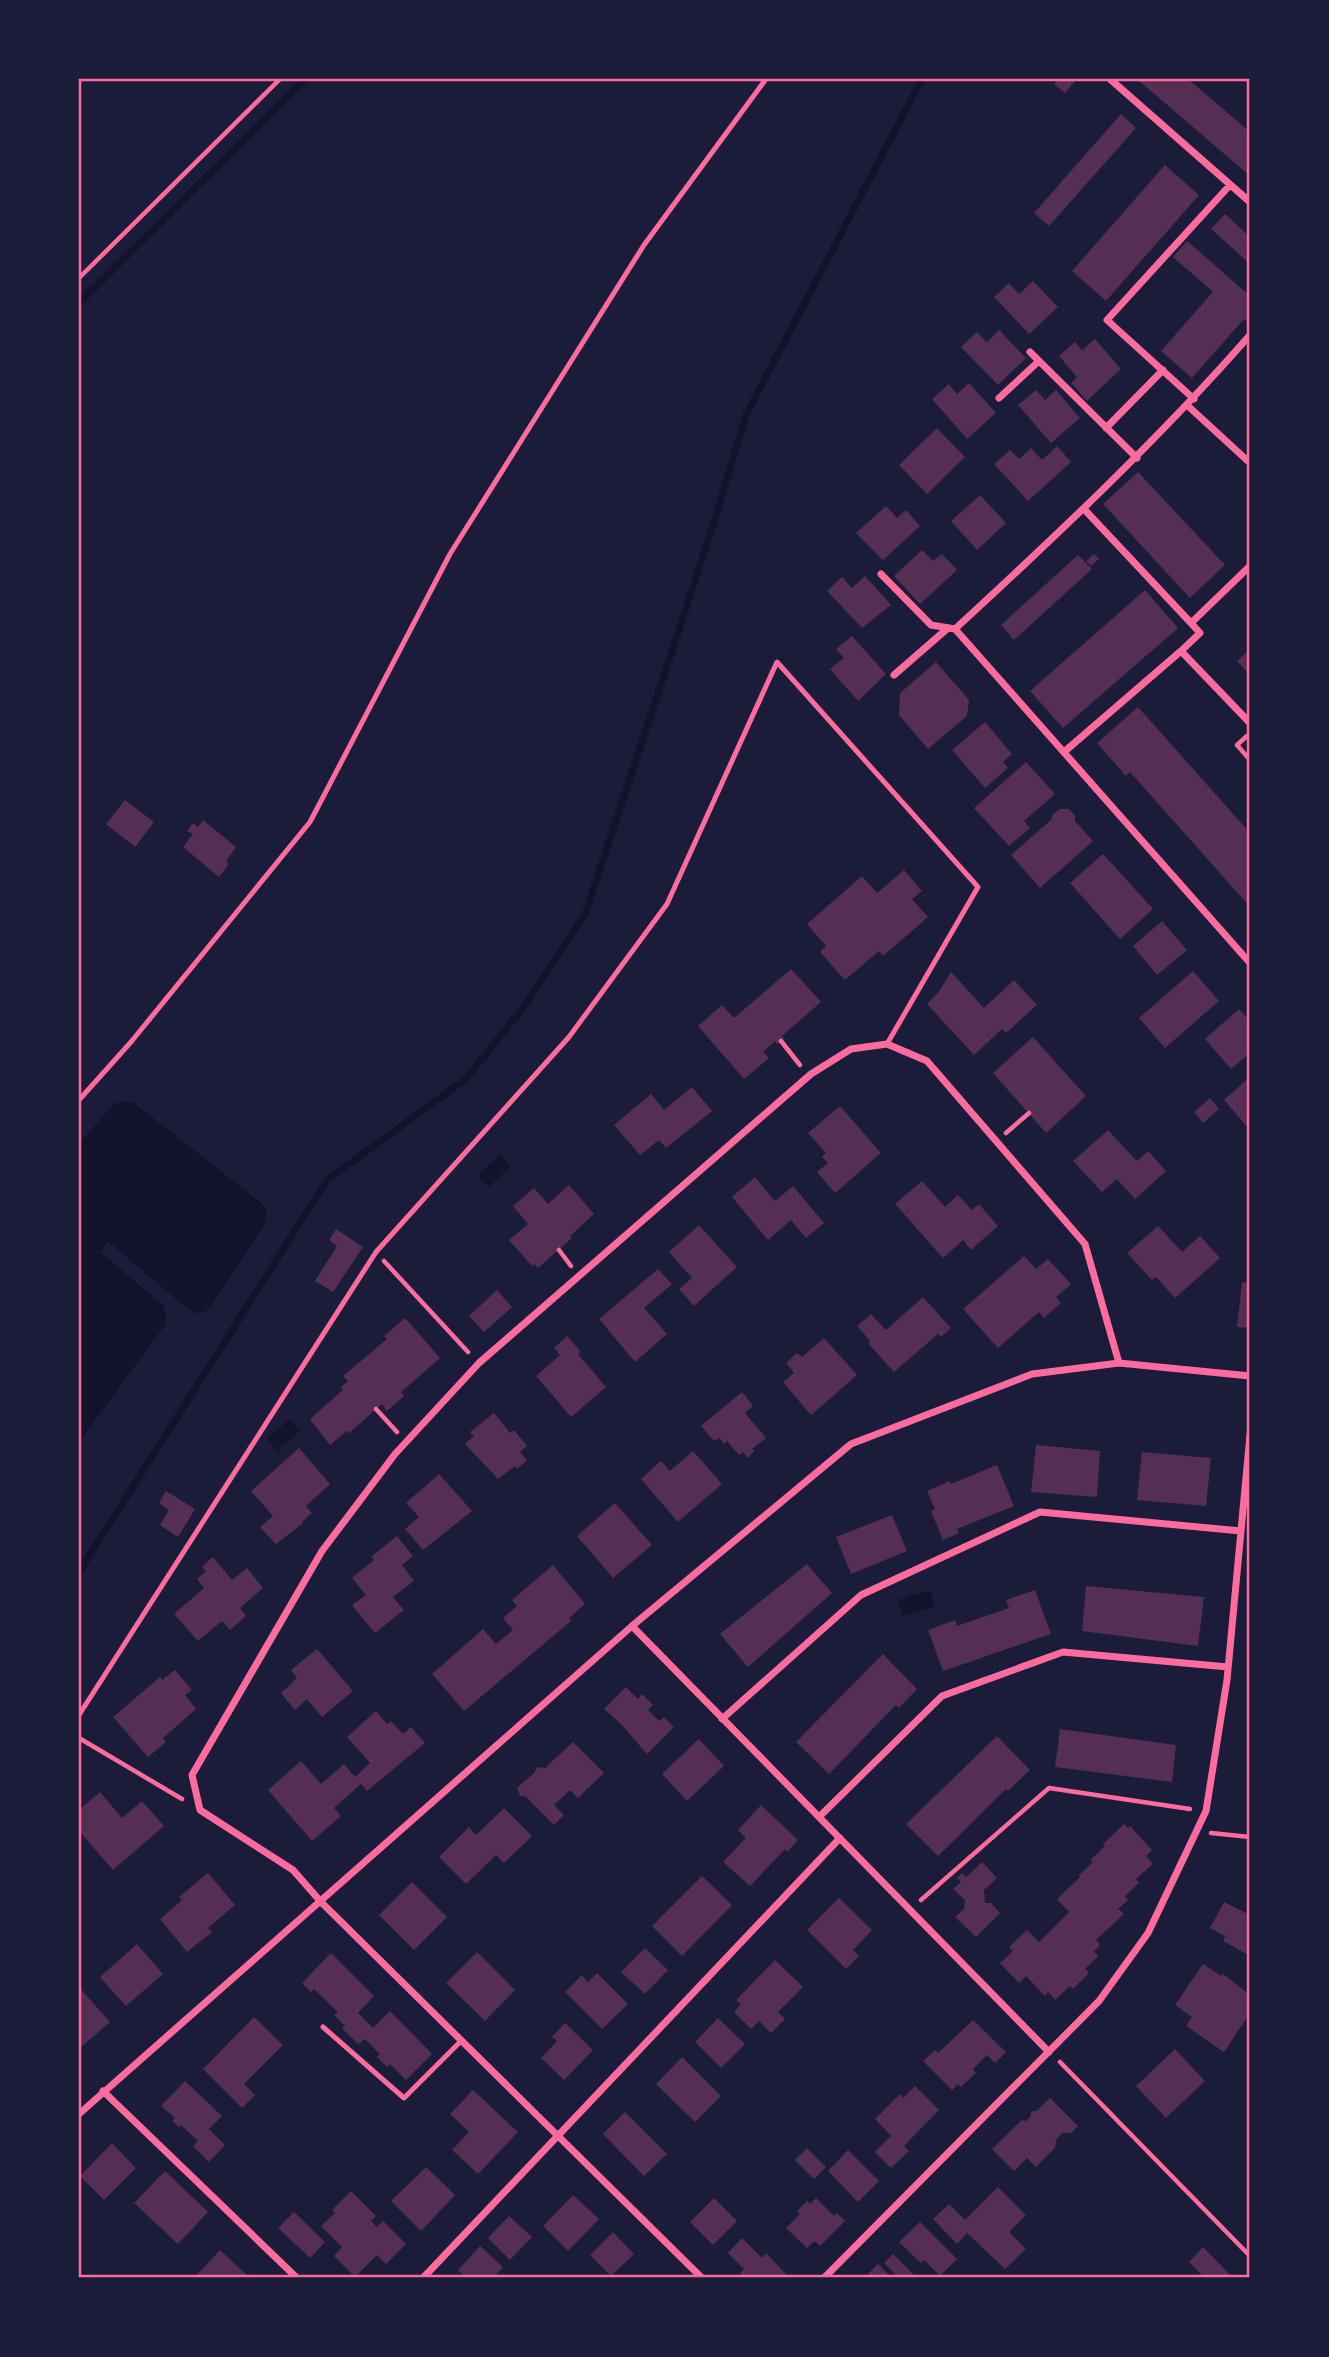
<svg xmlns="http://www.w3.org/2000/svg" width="1329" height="2357" font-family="Helvetica,sans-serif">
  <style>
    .water { fill: #12122b }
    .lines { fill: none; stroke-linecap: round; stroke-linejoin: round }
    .stream { stroke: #12122b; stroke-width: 7 }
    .building { fill: #542f53 }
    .path { stroke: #ff6b9d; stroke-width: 4.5 }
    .service { stroke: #ff6b9d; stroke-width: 5 }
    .minor { stroke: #ff6b9d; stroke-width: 7 }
    .neatline { fill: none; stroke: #ff6b9d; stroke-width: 2.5 }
  </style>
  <rect width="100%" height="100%" fill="#1b1b3a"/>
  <!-- water -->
  <path class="water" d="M123,1101L134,1103L259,1201L266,1210L265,1223L210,1308L200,1314L189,1310L108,1241L100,1252L163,1305L166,1315L165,1325L79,1442V1144L114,1104Z
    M501,1155L511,1166L489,1187L478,1175Z
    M290,1419L300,1431L277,1451L267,1438Z
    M929,1590L935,1606L903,1616L898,1600Z"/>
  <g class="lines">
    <!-- stream -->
    <path class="stream" d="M79,303L305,79
      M79,1572L327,1180L466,1079L526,1004L586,912L711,532L746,415L922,79"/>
  </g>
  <!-- building -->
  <path class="building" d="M1059,79H1074L1076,80L1065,93L1054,84Z
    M1137,79H1188L1250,132V176Z
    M1121,114L1136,128L1049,226L1034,213Z
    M1165,165L1199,195L1106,301L1072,271Z
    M1225,214L1250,237V264L1211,229Z
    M1187,241L1250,296V324L1244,319L1192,378L1161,351L1213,292L1173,257Z
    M1033,281L1058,307L1029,334L994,297L1009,283L1019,294Z
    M999,330L1026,358L998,385L961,347L977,332L987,342Z
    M1095,339L1121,369L1087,401L1071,383L1077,377L1059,356L1075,342L1082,350Z
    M969,383L996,413L967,439L932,399L949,384L957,394Z
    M1036,390L1045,400L1056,390L1080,418L1051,443L1018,405Z
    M937,428L965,457L927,494L899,465Z
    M1057,446L1071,462L1028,501L994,464L1010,450L1019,459L1031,448L1042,460Z
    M1138,472L1225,565L1190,598L1103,504Z
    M980,495L1006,523L977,550L951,521Z
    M886,506L897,518L906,510L920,526L883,560L856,533Z
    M922,550L933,561L942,554L957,570L920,604L894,576Z
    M1094,554L1099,559L1091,566L1086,561Z
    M1078,555L1092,569L1014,640L1001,625Z
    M865,576L891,605L862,628L827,591L842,577L852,588Z
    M1145,590L1178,628L1063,728L1030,691Z
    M852,636L886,674L858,701L830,669L844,658L836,649Z
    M1250,649V675L1237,661Z
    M936,662L969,700L967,716L928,749L899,715L900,693Z
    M1138,707L1250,833V907L1130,772L1126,776L1097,743Z
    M985,722L1012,754L1003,762L1008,768L985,788L952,750Z
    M1026,762L1055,794L1024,821L1030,828L1009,846L974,808Z
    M125,800L154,822L135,847L106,824Z
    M1060,809H1069L1075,816V821L1093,841L1040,888L1011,855L1052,819V815Z
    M203,820L236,847L226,861L229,864L219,877L183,847L193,834L187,831L193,823L198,827Z
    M1103,854L1153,909L1120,939L1070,883Z
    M904,870L922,891L912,899L928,917L883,956L879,951L845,980L820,952L826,946L807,924L862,876L877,893Z
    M1162,921L1187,950L1157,975L1133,946Z
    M791,969L821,1002L782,1036L784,1038L781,1041L777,1044L775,1041L763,1052L769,1058L744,1079L698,1026L722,1005L734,1018Z
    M1193,971L1219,1001L1165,1048L1139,1018Z
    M951,972L984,1008L1014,980L1037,1005L1006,1033L1002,1029L974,1055L927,1004L938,993Z
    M1239,1009L1250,1021V1053L1231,1069L1205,1039Z
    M1033,1037L1086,1096L1046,1133L993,1073Z
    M1250,1077V1130L1224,1100Z
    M692,1087L712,1111L666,1148L659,1140L640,1155L614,1125L651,1094L664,1110Z
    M1210,1098L1219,1109L1203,1123L1194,1112Z
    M840,1106L881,1153L835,1193L817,1172L828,1163L822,1157L826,1153L808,1133Z
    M1108,1130L1137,1161L1148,1151L1166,1171L1135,1199L1117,1179L1102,1192L1073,1161Z
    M755,1177L775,1201L793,1186L824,1223L806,1238L791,1220L768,1240L732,1197Z
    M922,1181L945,1207L958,1195L972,1210L979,1204L998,1226L971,1250L963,1240L943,1258L895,1204Z
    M569,1185L594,1214L570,1236L572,1238L538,1268L534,1264L532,1266L509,1240L528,1224L513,1206L534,1188L548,1204Z
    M699,1225L737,1267L694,1306L679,1289L692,1278L669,1252Z
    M1158,1226L1182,1252L1200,1236L1220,1258L1175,1298L1156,1277L1152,1280L1127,1253Z
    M336,1229L363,1247L333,1292L315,1281L337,1246L329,1240Z
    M1024,1256L1036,1269L1048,1259L1071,1284L1056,1297L1061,1303L1044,1318L1039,1312L998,1348L963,1309Z
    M658,1269L672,1284L644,1308L667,1334L635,1362L599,1319Z
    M1242,1282L1250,1283V1328L1237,1327Z
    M497,1290L512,1307L484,1332L469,1316Z
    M923,1297L951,1328L941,1337L938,1334L894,1372L868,1343L870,1341L857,1326L871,1314L886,1330Z
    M405,1318L440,1358L401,1392L404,1396L387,1411L382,1404L349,1433L347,1431L330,1445L310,1419L343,1390L341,1387L348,1381L343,1376L387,1339L384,1336Z
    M567,1336L581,1352L578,1354L606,1387L571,1417L536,1376L560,1355L554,1348Z
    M824,1338L857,1375L811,1415L783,1382L794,1373L786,1363L797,1353L802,1357Z
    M742,1392L753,1406L745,1413L766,1438L752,1449L755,1451L747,1458L743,1452L739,1455L727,1441L724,1444L719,1438L714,1441L701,1426Z
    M494,1413L510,1433L514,1430L527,1446L520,1452L527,1460L517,1469L515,1466L498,1479L465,1444L474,1436L470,1432Z
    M1036,1445L1100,1451L1097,1497L1031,1492Z
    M299,1448L330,1484L306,1506L312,1513L302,1522L303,1523L276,1544L260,1527L273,1516L251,1491Z
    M693,1451L722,1484L678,1522L641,1479L661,1461L670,1471Z
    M1142,1452L1211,1458L1206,1506L1137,1500Z
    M997,1465L1014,1506L957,1529L959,1533L943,1540L931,1511L935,1509L927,1491L950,1481L951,1484Z
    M439,1474L472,1511L423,1550L405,1529L419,1517L406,1503Z
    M166,1491L195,1509L178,1537L160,1525L169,1510L159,1503Z
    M615,1503L652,1545L613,1578L577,1536Z
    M892,1515L907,1551L851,1574L836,1537Z
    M397,1536L413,1556L402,1565L414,1581L393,1597L404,1610L375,1633L352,1605L366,1595L352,1578L374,1560L371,1557Z
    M213,1557L232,1580L247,1568L263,1588L240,1608L246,1616L230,1630L222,1621L198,1641L174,1614L204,1588L197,1579L206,1571L202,1567Z
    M807,1564L832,1593L748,1667L720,1634Z
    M553,1565L585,1604L569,1618L571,1621L464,1711L432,1674L483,1629L496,1644L513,1630L503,1618L517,1606L512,1600Z
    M1086,1586L1204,1597L1198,1646L1082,1631Z
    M1035,1590L1051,1634L943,1671L928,1630L955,1620L957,1626L1009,1608L1006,1600Z
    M317,1649L353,1691L322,1717L307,1699L295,1710L281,1693L297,1678L291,1670Z
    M883,1654L917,1689L899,1708L896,1705L829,1774L796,1742Z
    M175,1670L192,1690L185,1695L196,1709L163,1738L166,1742L148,1757L113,1717L160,1677L162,1680Z
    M626,1687L638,1699L642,1694L653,1705L648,1710L659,1721L664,1717L674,1727L647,1754L621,1724L604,1709Z
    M376,1711L387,1724L391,1721L403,1734L411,1727L425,1743L367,1791L361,1784L334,1808L341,1816L312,1841L268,1790L301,1761L321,1784L344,1764L355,1777L370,1763L347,1737Z
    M1060,1729L1176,1745L1172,1782L1055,1767Z
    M997,1736L1030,1770L1008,1791L1006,1789L938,1856L906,1824Z
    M699,1739L724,1766L687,1801L662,1774Z
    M573,1742L604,1773L578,1798L570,1790L554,1805L564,1815L554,1825L525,1796H520L517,1788L534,1773L537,1767L545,1768Z
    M100,1792L122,1818L142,1801L164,1826L113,1870L79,1831V1810Z
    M761,1805L798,1840L787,1852L785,1849L750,1886L723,1862L746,1838L738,1830Z
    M504,1808L532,1836L504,1863L496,1855L466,1884L439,1857L469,1827L476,1835Z
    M1124,1824L1128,1828L1130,1826L1152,1850L1146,1856L1153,1864L1136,1879L1139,1883L1125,1896L1128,1900L1118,1909L1124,1914L1096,1940L1100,1945L1094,1951L1098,1956L1085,1969L1089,1973L1073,1989L1070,1986L1055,2000L1048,1992L1045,1996L1026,1976L1019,1983L1000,1963L1013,1951L1009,1947L1027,1930L1039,1942L1069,1912L1057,1899L1080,1877L1079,1875L1093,1862L1090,1860L1105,1846L1103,1844Z
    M982,1862L997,1878L984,1890L985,1903H991L1000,1913L976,1937L955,1917L964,1909L965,1900L953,1889L961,1882L957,1878L962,1873L966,1877Z
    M208,1873L235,1905L208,1928L212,1932L187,1952L160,1919L182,1900L179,1897Z
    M702,1876L732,1905L682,1956L652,1926Z
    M412,1882L447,1917L414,1950L379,1915Z
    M839,1898L872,1930L853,1950L859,1956L846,1969L807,1930Z
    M1224,1902L1248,1914L1250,1909V1956L1223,1941L1225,1936L1210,1928Z
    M137,1944L163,1974L126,2006L100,1977Z
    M645,1948L668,1970L645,1994L621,1972Z
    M477,1952L515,1990L485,2021L446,1983Z
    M331,1953L374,1996L358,2013L373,2028L390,2011L432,2054L406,2080L390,2064L387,2067L377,2057L380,2054L365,2039L358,2044L342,2028L345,2026L334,2015L338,2012L314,1989L311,1992L302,1983Z
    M775,1960L803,1987L778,2012L785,2019L771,2033L759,2021L751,2029L734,2012L741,2004L736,2000Z
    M1203,1964L1221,1976L1223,1974L1250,1995V2013L1224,2052L1186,2026L1192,2017L1175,2005Z
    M597,1973L628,2004L602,2029L565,1992L582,1975L588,1982Z
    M79,1987L110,2022L79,2049Z
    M254,2017L283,2045L244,2084L255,2095L242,2108L203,2069Z
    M718,2018L745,2044L721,2068L695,2042Z
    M973,2020L1006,2052L995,2063L987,2055L973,2069L976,2073L961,2087L958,2084L952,2090L923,2061L935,2050L938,2053Z
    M565,2023L593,2050L564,2080L541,2058L557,2041L552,2037Z
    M1175,2049L1205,2081L1166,2118L1136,2086Z
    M682,2057L721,2096L695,2122L656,2084Z
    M185,2081L222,2116L209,2129L225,2145L209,2162L193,2146L198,2141L181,2125L179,2127L172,2121L175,2118L161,2106Z
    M915,2086L939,2110L904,2146L909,2151L891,2168L875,2152L891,2136L875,2119L900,2094L903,2098Z
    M473,2090L518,2132L478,2174L452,2150L469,2132L450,2114Z
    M1050,2098L1078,2126L1071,2133H1062L1056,2140L1055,2148L1036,2167L1027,2158L1014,2171L992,2149L1022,2120L1026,2121L1031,2116V2111H1036Z
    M625,2112L667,2154L644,2176L603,2134Z
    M112,2143L136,2168L104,2200L80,2176Z
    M807,2148L826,2167L814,2179L795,2160Z
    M848,2150L879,2181L858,2202L828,2171Z
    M426,2167L455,2195L421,2231L391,2201Z
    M165,2171L208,2212L178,2244L134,2203Z
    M998,2187L1026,2215L1009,2232L1026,2249L1005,2269L967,2233L957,2244L933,2219L949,2204L965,2220Z
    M351,2191L376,2216L371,2221L377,2227L383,2221L406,2244L386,2264L377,2255L355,2277L334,2256L342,2247L321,2226L335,2213L332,2210Z
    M573,2195L599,2219L568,2251L543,2226Z
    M714,2198L737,2221L713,2245L690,2222Z
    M816,2198L834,2216L837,2213L845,2221L820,2246L814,2241L807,2248L786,2228L800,2214L797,2211L807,2201L810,2204Z
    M294,2212L325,2242L310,2258L278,2228Z
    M509,2216L532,2237L510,2260L488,2238Z
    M920,2222L957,2259L940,2276L924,2260L921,2263L899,2242Z
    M613,2232L634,2254L611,2276L590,2255Z
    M742,2238L762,2258L766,2253L789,2277L745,2278L740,2273L744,2269L728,2253Z
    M480,2246L503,2267L493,2278H466L458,2270Z
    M1203,2247L1233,2278H1205L1189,2262Z
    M220,2250L249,2277L247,2278H194Z
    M893,2254L914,2275L910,2278H899L884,2263Z
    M878,2264L892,2278H864Z"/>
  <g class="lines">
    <!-- path -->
    <path class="path" d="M79,278L280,79
      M1247,736L1237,745L1250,760
      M781,1041L800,1065
      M1006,1133L1029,1113
      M559,1250L571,1266
      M384,1261L468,1352
      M376,1409L397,1432
      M79,1738L182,1799
      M1211,1833L1250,1837
      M921,1900L1049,1788L1190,1809
      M1060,2062L1250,2256"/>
    <!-- service -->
    <path class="service" d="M79,1100L131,1042L310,822L450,554L644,245L766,79
      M79,1715L376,1252L569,1037L667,904L777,662L978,887L887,1044
      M323,2027L404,2098L462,2040"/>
    <!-- minor -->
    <path class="minor" d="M1110,79L1250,202
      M1250,335C1158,440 1057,535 955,629L1250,963
      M1030,352L1137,458
      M999,398L1039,361
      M1194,399L1107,320L1230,185
      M1188,406L1250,463
      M1106,428L1163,370
      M1084,509L1191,623
      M881,574L931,625L955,629
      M1181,651L1200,633L1191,623L1250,566
      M894,675L948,628
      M1064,752L1181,651L1250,723
      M632,1626L1049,2052
      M722,1719L861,1595L1040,1512L1241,1531
      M819,1817L942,1696L1063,1652L1228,1667
      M103,2091L297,2278
      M79,2114L632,1626L851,1444L1032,1374L1119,1363L1250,1376
      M423,2278L840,1838
      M702,2278L321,1902L293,1870L200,1810L192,1775L322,1551L395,1454L479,1363L811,1074L851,1049L887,1044L927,1061L1085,1244L1119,1363
      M824,2278L1099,2001L1148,1933L1206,1811L1227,1680L1250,1435"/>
  </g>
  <!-- border -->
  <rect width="1329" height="2357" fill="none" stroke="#1b1b3a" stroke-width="161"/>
  <rect x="80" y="80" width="1168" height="2196" class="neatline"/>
</svg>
